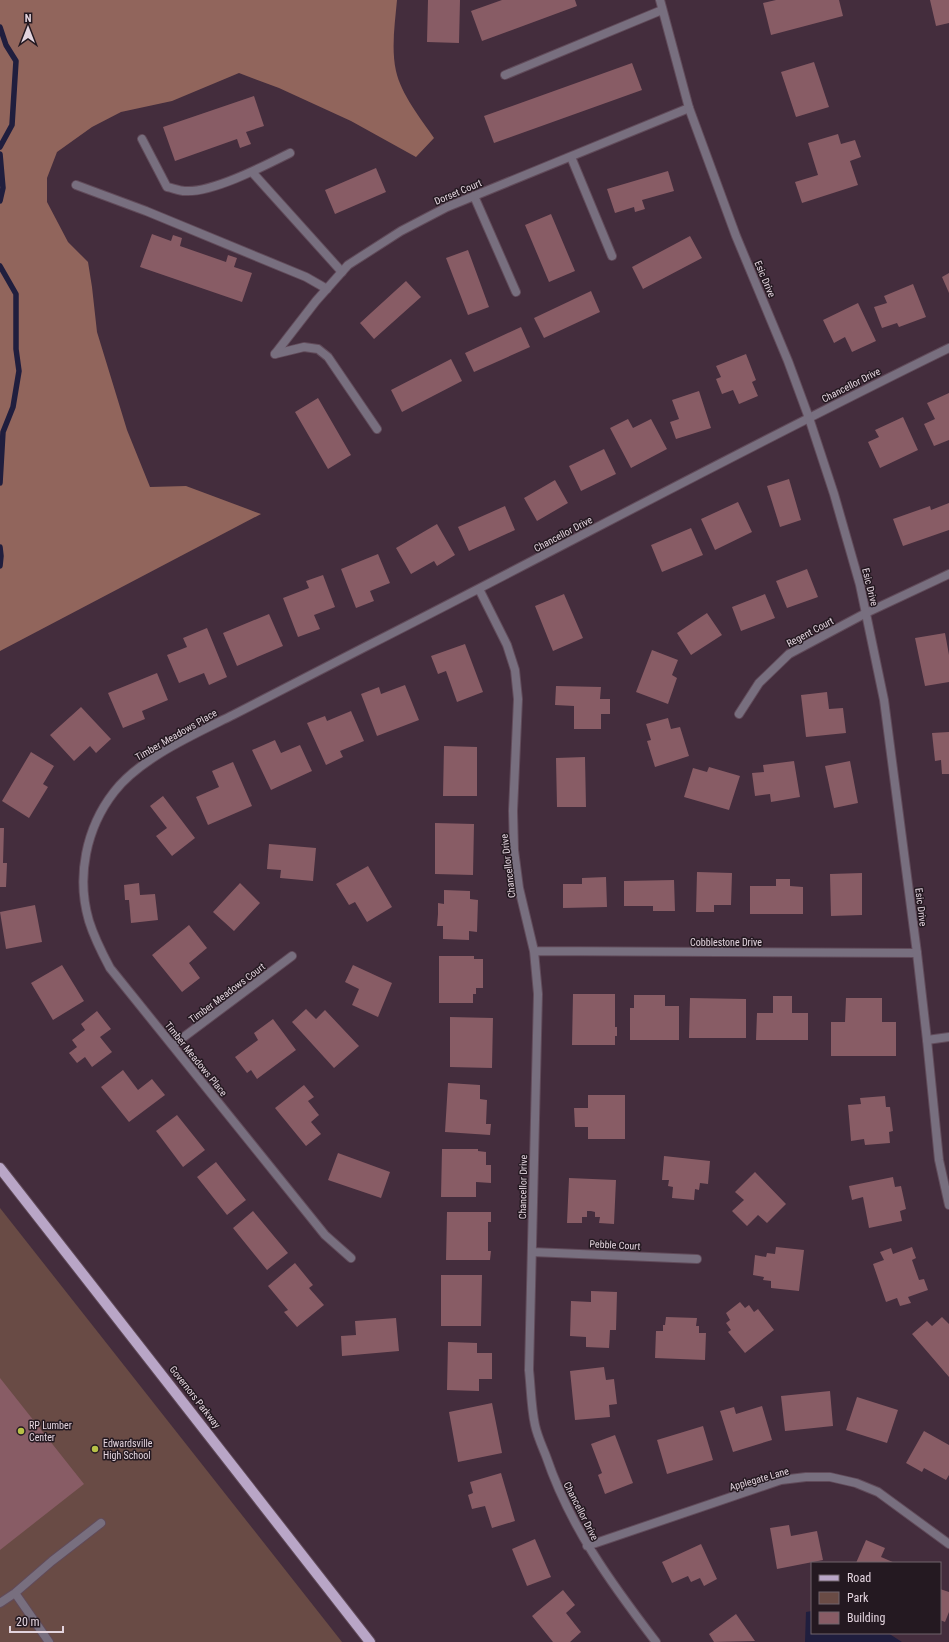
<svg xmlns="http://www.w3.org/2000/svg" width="949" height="1642" font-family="'Roboto Condensed',sans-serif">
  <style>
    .green { fill: #694b45 }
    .forest { fill: #91655c }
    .water { fill: #201e3e }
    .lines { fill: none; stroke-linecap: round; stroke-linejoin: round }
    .stream { stroke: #201e3e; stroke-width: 5.5 }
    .building { fill: #885c65 }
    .service-casing { stroke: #614b5a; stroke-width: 10 }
    .minor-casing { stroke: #614b5a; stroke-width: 10 }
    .tertiary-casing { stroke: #614b5a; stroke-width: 10 }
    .primary-casing { stroke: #614b5a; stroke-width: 12 }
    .service { stroke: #786f7f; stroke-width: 8 }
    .minor { stroke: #786f7f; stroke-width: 8 }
    .tertiary { stroke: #786f7f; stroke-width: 8 }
    .primary { stroke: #b9a6c7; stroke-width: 10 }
    .poi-dot { fill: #b7c147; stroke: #241921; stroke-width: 1.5 }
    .labels { text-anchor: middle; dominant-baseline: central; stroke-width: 3; stroke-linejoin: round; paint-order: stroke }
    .street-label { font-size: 10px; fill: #e3d4de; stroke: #241921 }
    .poi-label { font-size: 10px; fill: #e3d4de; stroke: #241921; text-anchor: start }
  </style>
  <rect width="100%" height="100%" fill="#442d3d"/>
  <!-- green -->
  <path class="green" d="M0,1208L342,1642H0Z"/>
  <!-- forest -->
  <path class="forest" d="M0,0H397C395,23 391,48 396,71C401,94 421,119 434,138L416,157L351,121L279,88L239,73L172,101L121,112L92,127L57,152L47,178V202L68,242L88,262L92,287L97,332L127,430L150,487L186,486L261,514L0,651Z"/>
  <!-- water -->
  <path class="water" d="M812,1611V1633H888L902,1642H805L806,1612Z"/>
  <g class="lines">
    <!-- stream -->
    <path class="stream" d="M0,27L6,45L16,61L12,125L0,147
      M0,154L3,188L0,201
      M0,266L16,294V349L19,371L13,407L3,432L0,483
      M0,547L1,556L0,566"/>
  </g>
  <!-- building -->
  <path class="building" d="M428,0H460L459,43L427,42Z
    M502,0H575L577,6L482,41L471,11Z
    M776,0H839L843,16L771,35L763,3Z
    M930,0H949V23L936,26Z
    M814,62L829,107L796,117L781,72Z
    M632,63L642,90L494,143L484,116Z
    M254,96L264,126L246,132L251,144L240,148L237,139L175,161L163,127Z
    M838,134L841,144L855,140L861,157L850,161L858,185L802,203L795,182L818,175L808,143Z
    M376,168L386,192L335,214L325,190Z
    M668,171L674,191L642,200L645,209L635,212L634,207L615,213L607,189Z
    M551,214L575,271L549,282L525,225Z
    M152,234L171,241L173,235L182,238L180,246L226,262L228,255L237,258L234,267L252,273L242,302L140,267Z
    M690,236L702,258L643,289L632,267Z
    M468,250L489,307L468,315L446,258Z
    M949,273V293L942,277Z
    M406,281L421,297L374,339L360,323Z
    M913,284L926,317L899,327L897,323L882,328L874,307L887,303L884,296Z
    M591,291L600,312L544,338L534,318Z
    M858,303L876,341L852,352L845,337L834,343L823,320Z
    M521,327L530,347L474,372L465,353Z
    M746,354L756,380L752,382L758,396L739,404L733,390L722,394L716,379L721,377L716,366Z
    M451,359L462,381L402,412L391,390Z
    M699,391L711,428L676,439L670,422L679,419L672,400Z
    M949,393V440L934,446L924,424L935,419L927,403Z
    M318,398L351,455L328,469L295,412Z
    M903,417L918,450L880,468L868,442L879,437L875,430Z
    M628,419L633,428L651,419L667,449L631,468L610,428Z
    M604,449L616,474L581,491L569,466Z
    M789,479L801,520L780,527L767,486Z
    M555,480L568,503L537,521L524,498Z
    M738,502L752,532L715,550L701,519Z
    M949,503V530L903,546L893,519L930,506L931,510Z
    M505,506L515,530L469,551L458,527Z
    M437,524L455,555L437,566L434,561L411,574L396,548Z
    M691,528L703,555L662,572L651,545Z
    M378,554L390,583L370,591L374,601L356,608L341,569Z
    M807,569L818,597L787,608L776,581Z
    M323,575L335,607L314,615L320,629L298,637L283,598L309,588L306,581Z
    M564,594L583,638L553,651L535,606Z
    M765,594L775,618L741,631L732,607Z
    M707,613L722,635L691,655L677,633Z
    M269,614L283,646L237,666L223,633Z
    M207,628L227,677L209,685L204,673L179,683L167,655L187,647L183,638Z
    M945,633L949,655V682L925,686L915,638Z
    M465,644L483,692L457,702L446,671L438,674L431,656Z
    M652,650L678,660L672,675L677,678L668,704L636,692Z
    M157,673L168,700L142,711L145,719L123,728L108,693Z
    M405,685L419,720L377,736L361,694L379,687L381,694Z
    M556,686L601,687L600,699H610V714H601V729H574V706L555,705Z
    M827,692L829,709L843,708L846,733L806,737L801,695Z
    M81,707L111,739L96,753L90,746L74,761L50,735Z
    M351,711L364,741L340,751L343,757L326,765L307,723L325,716L327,721Z
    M668,718L671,729L680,727L689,756L655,767L647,741L651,740L646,724Z
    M949,732V774H942L941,760L935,761L932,733Z
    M275,740L281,753L300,745L312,771L271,790L252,750Z
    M444,746L477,747V796H443Z
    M31,752L54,766L43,784L48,787L29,818L2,801Z
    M585,757L586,807H557L556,758Z
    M794,761L800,797L771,802L770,794L755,796L752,773L764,772L763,765Z
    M850,761L858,803L834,808L825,766Z
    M233,762L252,806L208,825L196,797L219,787L212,771Z
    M709,767L740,776L729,810L684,797L693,768L707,772Z
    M163,796L195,838L172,856L156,836L167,828L150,806Z
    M435,823L474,824L473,875L435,874Z
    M0,828H4L3,863H7L6,887H0Z
    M269,844L316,848L313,881L280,878L281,870L267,869Z
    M368,866L392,907L367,922L355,902L349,905L336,884Z
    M697,872L732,873L731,905H714V912H696Z
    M862,873V915L831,916L830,874Z
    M606,877L607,907L563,908V884H582V878Z
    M776,879H790V886L803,887V914H750V886H776Z
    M674,880L675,911H653V906H624V881Z
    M139,883L140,895L155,894L158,920L131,923L129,900H125L124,885Z
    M240,883L260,903L234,931L213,912Z
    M444,890L470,891V899L478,900L477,932L469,931V940L443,939V926H437L438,914V903L444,904Z
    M35,905L42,942L6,949L0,912Z
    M189,925L207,948L189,963L200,978L182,992L152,955Z
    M439,956H474V959H483V988H476V994H473V1003H439Z
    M62,965L84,1001L53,1020L31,983Z
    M353,965L392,983L378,1017L352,1005L359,989L345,982Z
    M573,994H615V1027H617V1036H615V1045H572Z
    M634,995H665V1006H679V1040H630V1008H634Z
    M773,996H792V1013H808V1040H756L757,1013H773Z
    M690,998L746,999V1038H689Z
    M846,998H882V1022H896V1056H831V1022H845Z
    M306,1009L316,1019L325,1010L359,1046L334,1068L292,1022Z
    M97,1011L111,1029L100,1037L112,1052L92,1067L85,1057L77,1063L69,1053L77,1047L72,1040L85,1030L81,1024Z
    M450,1017L493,1018L492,1068L450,1067Z
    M273,1019L296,1050L257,1079L251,1070L247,1073L235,1057L258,1040L254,1033Z
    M123,1070L138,1090L152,1079L165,1095L129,1122L101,1087Z
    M448,1083L480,1085V1099L487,1100L486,1124H491L490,1135L445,1132Z
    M304,1085L314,1097L308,1101L319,1115L311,1122L321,1134L306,1146L275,1108Z
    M588,1095H625V1139H588V1127H575L574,1108H588Z
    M885,1096L886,1107H890L893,1131L889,1132L890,1143L865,1145L864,1139L851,1141L848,1105L861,1104L860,1098Z
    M177,1115L205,1150L183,1167L156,1131Z
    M442,1149H478V1151L486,1152V1165H491V1183L476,1182V1197H441Z
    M338,1153L390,1172L381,1198L328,1180Z
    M664,1156L710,1161L708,1184L700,1183L699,1190L695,1189L694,1200L672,1198L673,1187L668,1186L669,1180H662Z
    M216,1162L246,1200L227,1215L197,1177Z
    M755,1172L786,1204L767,1223L758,1215L747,1226L732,1211L744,1200L735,1192Z
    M893,1177L895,1187L901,1186L906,1209L900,1211L902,1221L869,1228L863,1197L852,1200L849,1186Z
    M569,1178L616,1180L614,1224L599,1223L600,1217H595V1212L591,1211H587V1217H582V1223H567Z
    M253,1211L288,1253L267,1270L233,1228Z
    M447,1212H491V1222H488V1251H491L490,1260H446Z
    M776,1247L804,1250L799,1291L771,1288V1281L763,1280L764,1277L753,1275L755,1255L766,1257L767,1253L775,1254Z
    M912,1247L916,1258L912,1260L919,1280L924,1279L928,1290L908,1297L911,1303L900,1306L897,1298L886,1302L873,1264L884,1260L880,1252L891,1248L893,1254Z
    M295,1263L313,1285L309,1288L324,1305L297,1327L284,1312L288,1310L268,1286Z
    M441,1275H482L481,1326H441Z
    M591,1291L617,1292L616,1330H610L609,1348L586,1347V1337L570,1336L571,1301L591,1302Z
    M740,1302L745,1308L749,1305L754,1312L758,1309L774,1330L745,1353L728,1332L731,1330L726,1323L730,1320L726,1313Z
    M666,1317L697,1318L696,1326H699V1333H706L705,1360L655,1358L656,1331H663V1325H665Z
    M942,1317L949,1324V1377L912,1334L927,1321L932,1326Z
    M396,1318L399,1351L342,1356L341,1336L356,1335L355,1321Z
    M448,1342L477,1343V1353H492V1379H479V1391L447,1390Z
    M604,1367L606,1380L614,1379L617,1404L609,1405L610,1417L575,1420L570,1371Z
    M0,1378L84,1484L0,1550Z
    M830,1391L833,1426L785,1431L781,1396Z
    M857,1397L898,1410L887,1443L846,1430Z
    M492,1403L502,1453L458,1462L449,1412Z
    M762,1406L772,1440L733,1452L720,1411L734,1407L736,1414Z
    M703,1426L713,1460L667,1474L657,1440Z
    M924,1431L949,1445V1475L946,1480L924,1468L922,1472L906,1463Z
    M615,1435L633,1483L605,1494L598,1475L602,1473L591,1444Z
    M501,1473L515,1521L492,1528L485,1506L472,1509L468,1495L473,1493L470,1482Z
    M789,1525L791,1536L817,1531L823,1560L777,1569L770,1528Z
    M535,1539L551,1577L527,1586L512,1549Z
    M866,1540L885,1548L881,1557L895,1563H856Z
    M701,1544L717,1579L704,1586L700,1578L691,1582L688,1576L672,1583L662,1562Z
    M940,1589L949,1592V1612L945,1622L940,1620Z
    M563,1590L575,1605L566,1613L581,1632L570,1642H553L532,1616Z
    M736,1614L755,1641L714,1642L709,1634Z"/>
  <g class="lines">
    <!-- service casing -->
    <g class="service-casing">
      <path id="service" d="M505,75L662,10
        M142,139L167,187C173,188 179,191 185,191C212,193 264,166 290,153
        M571,157L612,256
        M252,172L342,272
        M76,185L146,211L306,277L327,289
        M474,196L516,292
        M275,354L304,347L318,349L328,357L377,429
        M15,1593L49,1642
        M0,1603L15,1593L52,1561L101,1523"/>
    </g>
    <!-- minor casing -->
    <g class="minor-casing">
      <path id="minor" d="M275,354L316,301L348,265L401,231L447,207L689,108
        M479,589L507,645L515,670L518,699L513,811L514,850L519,888L534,951L538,994L529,1370C531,1388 531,1407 535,1425C537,1435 542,1446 546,1456C570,1527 611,1583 656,1642
        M739,714L759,683L789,654L866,613L949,574
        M534,951L917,953
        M927,1040L949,1037
        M173,1045L292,956
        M532,1252L697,1259
        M351,1258L325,1235L110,968C102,953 94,937 89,921C76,877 86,828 114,792C140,758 195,734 233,715C277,692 321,670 365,647C560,548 752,444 949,348
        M587,1546L781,1480L806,1477H830L856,1483L878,1492L949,1544"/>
    </g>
    <!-- tertiary casing -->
    <g class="tertiary-casing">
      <path id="tertiary" d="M660,0L689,108L736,236L788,361L809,418L834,494L860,585L884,700L917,953L927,1040L939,1160L949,1205"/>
    </g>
    <!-- primary casing -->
    <g class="primary-casing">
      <path id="primary" d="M0,1168L370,1642"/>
    </g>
    <!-- service -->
    <use href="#service" class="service"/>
    <!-- minor -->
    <use href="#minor" class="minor"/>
    <!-- tertiary -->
    <use href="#tertiary" class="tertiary"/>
    <!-- primary -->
    <use href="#primary" class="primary"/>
  </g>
  <!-- markers -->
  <g class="poi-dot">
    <circle cx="21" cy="1431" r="4"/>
    <circle cx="95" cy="1449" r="4"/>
  </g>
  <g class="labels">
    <!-- street labels -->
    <g class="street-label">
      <text transform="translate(458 192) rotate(-23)">Dorset Court</text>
      <text transform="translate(765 279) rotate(67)">Esic Drive</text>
      <text transform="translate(851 385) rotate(-27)">Chancellor Drive</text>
      <text transform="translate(563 534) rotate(-28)">Chancellor Drive</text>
      <text transform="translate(870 587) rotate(76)">Esic Drive</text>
      <text transform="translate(810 632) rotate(-28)">Regent Court</text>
      <text transform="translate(176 735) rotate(-30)">Timber Meadows Place</text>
      <text transform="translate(508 866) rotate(-97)">Chancellor Drive</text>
      <text transform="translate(921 907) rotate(83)">Esic Drive</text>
      <text x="726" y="942">Cobblestone Drive</text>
      <text transform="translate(227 993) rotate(-37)">Timber Meadows Court</text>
      <text transform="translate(196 1059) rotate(51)">Timber Meadows Place</text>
      <text transform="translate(523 1187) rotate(-89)">Chancellor Drive</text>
      <text transform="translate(615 1245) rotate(3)">Pebble Court</text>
      <text transform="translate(195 1397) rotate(52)">Governors Parkway</text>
      <text transform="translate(759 1479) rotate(-16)">Applegate Lane</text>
      <text transform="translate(581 1511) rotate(63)">Chancellor Drive</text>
    </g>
    <!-- poi labels -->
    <g class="poi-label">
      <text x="29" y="1425">RP Lumber<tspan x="29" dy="12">Center</tspan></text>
      <text x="103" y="1443">Edwardsville<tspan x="103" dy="12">High School</tspan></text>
    </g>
  </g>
  <!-- legend -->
  <rect x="811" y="1562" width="130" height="72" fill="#241921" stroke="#70646d"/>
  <rect x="819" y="1575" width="20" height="6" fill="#b9a6c7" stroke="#70646d"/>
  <text x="847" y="1582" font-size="12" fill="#e3d4de">Road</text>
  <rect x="819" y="1592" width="20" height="12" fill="#694b45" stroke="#70646d"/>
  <text x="847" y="1602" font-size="12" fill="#e3d4de">Park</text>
  <rect x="819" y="1612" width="20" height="12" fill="#885c65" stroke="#70646d"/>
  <text x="847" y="1622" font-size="12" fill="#e3d4de">Building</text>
  <!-- north arrow -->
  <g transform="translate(28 28)" stroke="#241921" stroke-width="3" paint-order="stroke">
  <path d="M0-3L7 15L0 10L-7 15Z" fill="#e3d4de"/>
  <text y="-6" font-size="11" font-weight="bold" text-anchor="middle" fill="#e3d4de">N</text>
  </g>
  <!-- scale -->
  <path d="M10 1626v6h53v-6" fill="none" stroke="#e3d4de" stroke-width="2"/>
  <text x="16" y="1626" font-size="12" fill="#e3d4de" stroke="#241921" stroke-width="3" paint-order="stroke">20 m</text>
</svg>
